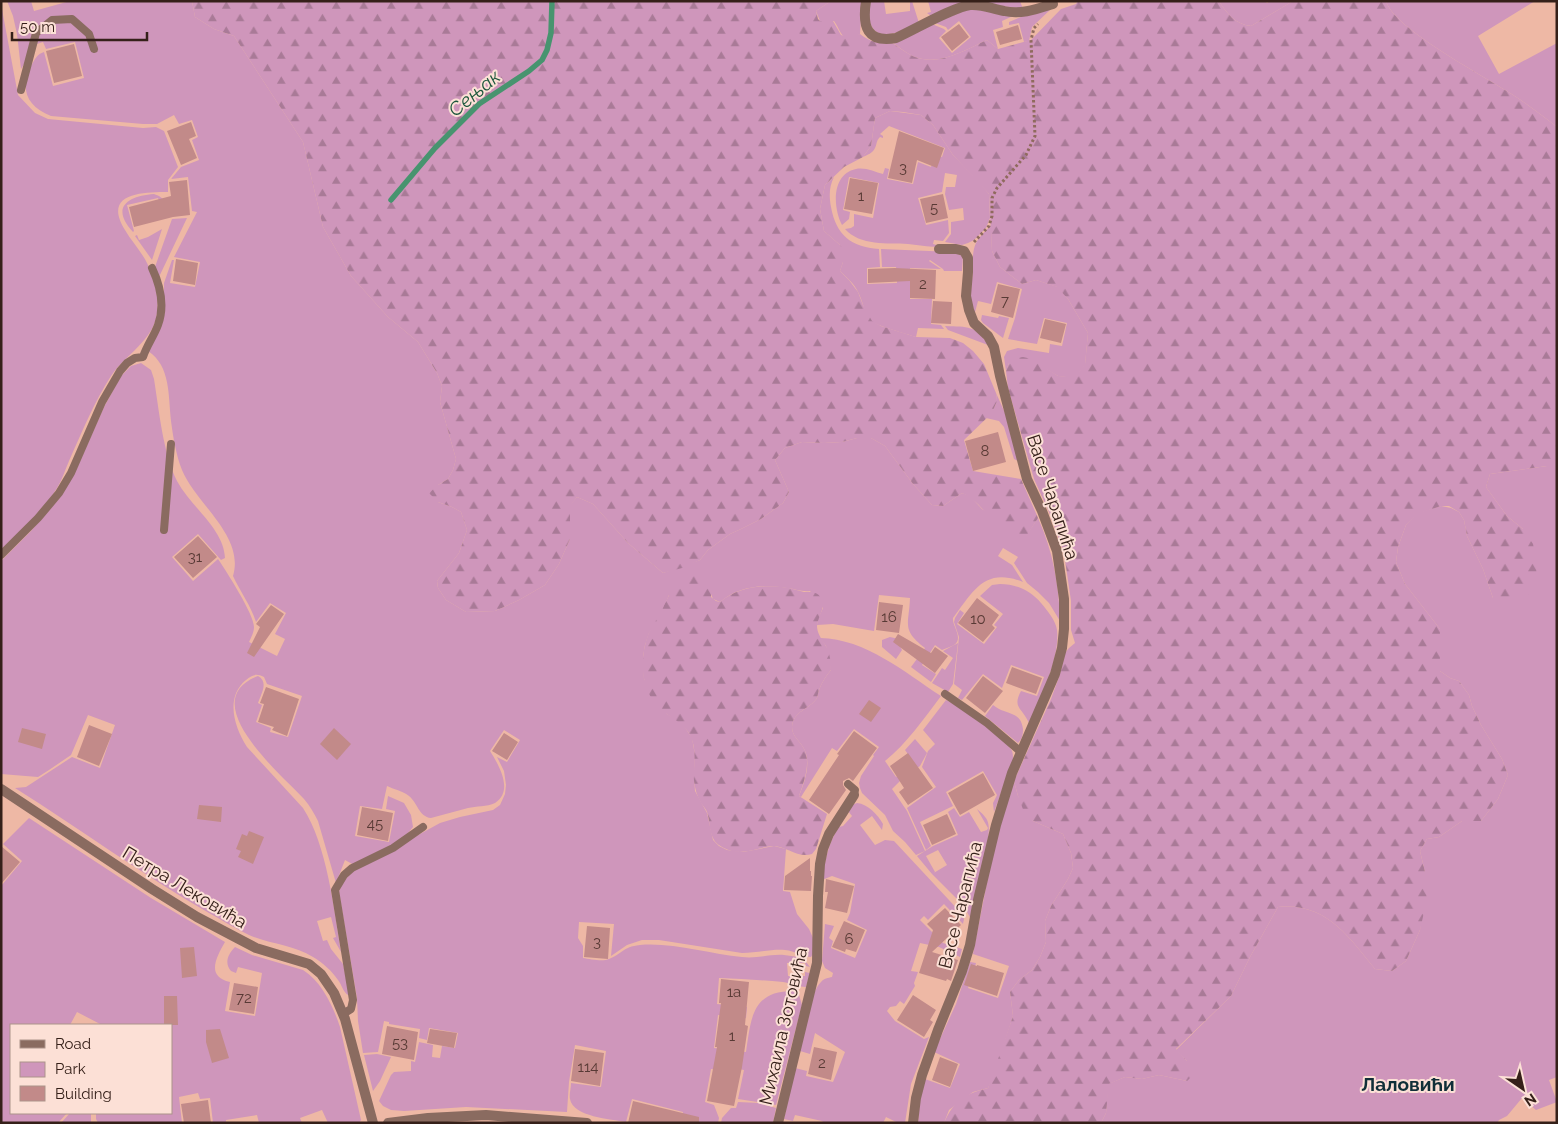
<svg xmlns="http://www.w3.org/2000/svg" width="1558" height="1124" font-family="Raleway,sans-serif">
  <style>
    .green { fill: #cf96bb }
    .forest { fill: url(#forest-firs) }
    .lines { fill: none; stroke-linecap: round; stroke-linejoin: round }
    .stream { stroke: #47946f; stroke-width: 5.5 }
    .building { fill: #c28a89 }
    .path { stroke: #8f6a5d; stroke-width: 3; stroke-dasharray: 2.5 2.5; stroke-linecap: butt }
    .service { stroke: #8a6b60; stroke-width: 8 }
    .minor { stroke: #8a6b60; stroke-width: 10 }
    .tertiary { stroke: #8a6b60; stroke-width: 10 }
    .labels { text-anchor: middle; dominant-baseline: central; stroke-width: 4; stroke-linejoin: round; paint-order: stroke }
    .number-label { font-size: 15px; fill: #583a35 }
    .street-label { font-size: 18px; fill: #352019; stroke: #fce0d6 }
    .water-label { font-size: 19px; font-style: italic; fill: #1a563b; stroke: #fce0d6 }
    .neighbourhood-label { font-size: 19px; font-weight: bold; fill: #102f38; stroke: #fce0d6 }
  </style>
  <defs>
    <pattern id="forest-firs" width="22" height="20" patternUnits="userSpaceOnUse" patternTransform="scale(1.25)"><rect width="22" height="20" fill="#cf96bb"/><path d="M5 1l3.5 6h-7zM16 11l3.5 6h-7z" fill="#a97a97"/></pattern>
  </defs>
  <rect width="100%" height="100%" fill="#eeb8a5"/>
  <!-- green -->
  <path class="green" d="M7,1H31L34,11L70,1H192L195,17L214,29L234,36L303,142L323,227L351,276L388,317L418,342L437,373L442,386L440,402L456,459L453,470L448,479L438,485V502L452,507L461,512L467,530L459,553L437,581L438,588L446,600L466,612L495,611L519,600L545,585L559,564L570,539V505L577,497L593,504L628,543L663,573L700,560L708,550L730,534L741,529L761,519L783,503L789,492L775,460L785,448L802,442L824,443L842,442L857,438H871L885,446L913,484L932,505L943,506L962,493L970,496L982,509L1026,536L1038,518C1053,551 1059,585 1060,621L1049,603L1038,592L1027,583L1014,563L1018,557L1003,548L998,556L1012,565L1023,582C985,567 974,590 953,618C952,626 964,638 954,645C951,647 946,648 942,650L935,645L922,665L936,674L931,682L911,667L925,648C901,629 909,625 910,598L879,595L874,631L833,624L817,625L818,619L823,608L810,591C802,592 795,589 787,588C763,584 739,586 720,602L713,599L711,594L669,595L661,614L649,633L645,645L643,657L644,679L667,714L682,723L692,738L695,755L694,777L695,791L707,813L713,840L719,846L727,850L743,852L774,846L786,849L783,891L790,892L797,914L809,929L813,938V954L811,957C803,957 795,951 785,950C771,949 756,953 742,953L659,940H642L627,945L611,956L614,924L579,922L578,938L583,946V958C590,959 603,962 609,959C622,954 622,947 640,945C671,942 710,954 742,957C756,959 770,954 784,955C794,956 804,957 810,967L806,966L805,963H787L788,976H805V972L810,973L806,987C798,987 790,983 783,982C762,980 740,979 719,978L717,1004L747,1007L746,1018L718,1015L714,1048L746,1052C751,1020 751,991 793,991L799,995L802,1005L776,1105L738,1099L744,1070L732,1068L730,1071L711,1069L705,1102L714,1105L719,1118L718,1123H681L683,1112L632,1099L626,1122C611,1119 573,1117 570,1099C569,1095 571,1088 571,1083L601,1087L606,1051L575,1045L569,1082L567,1112L466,1107L404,1111L391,1110L383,1106L379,1101L391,1075L394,1072L411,1071V1061L415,1062L419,1042L433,1045L432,1057L440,1058L442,1046L455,1048L458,1033L429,1028L427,1040L419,1038L420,1029L389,1024V1022L384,1021L378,1052L363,1053L358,1021L357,998L339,892L342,883L353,871L440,823L460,817L493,810L500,805L505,794L506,785L504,771L497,757L507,762L520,740L504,730L490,751C499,765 514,791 495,803C487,807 476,806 468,808C456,811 443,815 431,818C419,817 417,802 409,796C403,791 393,789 387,786L382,809L360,806L355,836L389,842L395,811L386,809L388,796L404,803L411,815L413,827L403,839L354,865L345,860L336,883L318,821C314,813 310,806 304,799C282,775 193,701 258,676C269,682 261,694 258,703L262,705L256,722L271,728L270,732L288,737L302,696L267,684L264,677C256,673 252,675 246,680C225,697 234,727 247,747L303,808C327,845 334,909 341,952L333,938L336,937L331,917L317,921L323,941L327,940L331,949L343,964L349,993L348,995C343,992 342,985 338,980C332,971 323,963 313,957C294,945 270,944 249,935C236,929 222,920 209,913C143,875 80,829 15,788L26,787L72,757L100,768L115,725L88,715L71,755L49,770L38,777L1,774V561L31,531L61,496L76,470L104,407L121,376L131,366L141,363L151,370L154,379C159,410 163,453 177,481C191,507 224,529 225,558L221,560L198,534L172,557L193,581L218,559C226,571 254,614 254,627C254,632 251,638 249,642L277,656L285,639L275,634L286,613L270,603L256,622C251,606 240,591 233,576C245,536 196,504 182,470C176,455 173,436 171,421C168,396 171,366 148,351L164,300V283L172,260H174L170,283L195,287L200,262L174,257L197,212L192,211L188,177L171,179L181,167L199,160L192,140L198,137L192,120L179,124L174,115L157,124H143L51,116C26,106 20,89 31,66C35,59 37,54 44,52L53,86L84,78L75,42L46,49L43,42L37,44L21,69L17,34L13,16Z
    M831,1H862L860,34C841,45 842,32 834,21H820L816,11Z
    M869,1H884L886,14L910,11V1H912L919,23C903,30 874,47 869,18C868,13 869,6 869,1Z
    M928,1H1020L1023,9L988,4L931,16L927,13L931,12Z
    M1219,1H1265L1267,3L1270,1H1293L1251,26C1235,24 1227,14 1219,1Z
    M1386,1H1535L1478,36L1499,74L1557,43V127C1541,115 1526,103 1510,93C1484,76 1393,28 1386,1Z
    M1,4L18,95L35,113L48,119L143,128L156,127L164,131L178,167L168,180V192C142,192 102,193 125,230C132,242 142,252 148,265C155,280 159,296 157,313C154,340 125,355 111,376C94,402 82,432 69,461C65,470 62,480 57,488C43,512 20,531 1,550Z
    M978,8L1013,16L1002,21L1003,27L993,30L998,49L987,40C965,50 940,66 915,57C907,54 899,47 892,42L932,24L944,29L946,31L939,38L952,53L971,37L959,21L948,30L946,27L935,23L967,9Z
    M1051,9L1032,27L1029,41L1024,42L1019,23L1009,25V22L1026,15Z
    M890,111L921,115L933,125L953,155L980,183L964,187L980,183L989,194L990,218L986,228L974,240L968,243L962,245L945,242L951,234V222L964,220L963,208L949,210L945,194L946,187H960H955L957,175L945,173L942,192L918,198L926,225L948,220L949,233L943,241L934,240L933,244L940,246C930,248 919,245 908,244C888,243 860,246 845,229L851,228L854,226V214L873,218L879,183L849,177L843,210L850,212L849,219L842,225C833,208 831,174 856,169C865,167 875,172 883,174L885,168L889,169L887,179L913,184L918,162L931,167L935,155L942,157L945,148L889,126L880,134L883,136V138L880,137C876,141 877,144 875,148C873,153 867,155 863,157L871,146L875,118Z
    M834,177C829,187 829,196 831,207C836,235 851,247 879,249L880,267L867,268V284L897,283L896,267H882L881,249L953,252L963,256L962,271H944L943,269L930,260L929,261L941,269L910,268V299H932L931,324L941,325L944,329L918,328L916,337C907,334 877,326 871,321C864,313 863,301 858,292C854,283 846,277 840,271L843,262L840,245L824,231L820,209L825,185Z
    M154,194L159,196L163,199L162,210L158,198L127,205L134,231L133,232C110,207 128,196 154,194Z
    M187,218L159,277L155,267L172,219Z
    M991,225L992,251L1000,267L1022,284L1036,280L1058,287L1068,299L1088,333L1085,365L1075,378L1058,376L1046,369L1009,363L1006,371L1004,357L1007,351L1018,348L1049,353L1050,344L1062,346L1067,323L1044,318L1037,344L1008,339L1015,318L1022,289L997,282L991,304L978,301L974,316C968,301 972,285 973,270C973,260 972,252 976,243C979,237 986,231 991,225Z
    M162,229L152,260L135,236L137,235L139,240L148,237Z
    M982,315L998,318L999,316L1009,318L1003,338L983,323L981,320Z
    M945,326C968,327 976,325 988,345L948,330Z
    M996,393L1005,413L1018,461L1014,459L1004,427L999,421L986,418C994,410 998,404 996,393Z
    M1547,466H1557V1077L1549,1080L1557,1102L1536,1110L1522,1098L1507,1116L1499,1120L1497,1123H1101L1106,1113L1108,1084L1125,1077L1142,1079L1159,1075L1187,1081V1061L1176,1050L1231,996L1250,957L1278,907C1326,902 1348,936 1375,969L1392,971L1406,961L1420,930L1425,872L1420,851L1427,839L1439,837L1462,821H1481L1498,799L1508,775L1502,759L1481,725L1472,706L1469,695L1459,681L1450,678L1440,671V629L1405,584L1396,562L1398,547L1406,525L1417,513L1441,506L1451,508L1459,512L1464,520L1467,536L1483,569L1493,598L1523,529L1507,516L1486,487L1490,474Z
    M1000,584C1017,584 1031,591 1041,603C1047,610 1056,621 1057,630C1060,659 1041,697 1029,723C1022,707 1012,708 1021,691L1037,696L1044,677L1011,665L1002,688L983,674L962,700L958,698L962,690L954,684L959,637L954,622L955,618L960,610L964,613L957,624L984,644L997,627L994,625L1003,614L980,596L992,585Z
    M890,637L899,639L900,646L902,650L896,659L882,647V640Z
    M820,638C866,639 904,672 941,696C923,720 907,743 885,761L896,777L911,768L910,757L905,750L915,739L927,753L920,766L903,778L892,789L907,811L925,851L916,855L905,842L893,831L885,815L862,793L860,788L859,783L861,776L874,756L873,755L879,747L854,729L837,751L832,748L801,797L799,796C805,782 812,761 803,747C799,740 792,736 792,727C793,711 810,709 817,698C818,695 818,692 819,690C822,682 826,676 831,670L826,646Z
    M958,643L953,684L948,692L932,683L942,668L945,670L953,658L943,651Z
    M946,700C964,709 999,731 1010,748C1013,751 1013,755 1013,760L994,812L993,803L997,795L983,771L946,792L953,806L920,822L931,846L926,850L907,808L936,787L922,767L928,751L935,744L923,730Z
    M993,705C996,707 1000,710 1004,711C1014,715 1021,715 1023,729C1023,735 1022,739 1018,743L985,716Z
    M1014,781L1018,796L1033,821L1063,834L1071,853L1073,868L1068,879L1051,906L1045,921L1046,942L1040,957L1032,970L1019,980L1010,992L1013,1016L993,1078L988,1088L973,1092L949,1110L944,1123H918L920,1099L925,1079L950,1088L960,1064L934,1052L956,1004L970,962L976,963L968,988L998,998L1009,966L973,954L997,831Z
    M857,803C868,804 878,815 883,824L882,830L872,816L860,825L875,845L885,840L894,841L962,914L964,919L963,924L944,904L928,920L924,916L920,920L943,943L962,949L960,957L939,947L920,943L911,971L918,972L914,983L915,986L904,1004L900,1001L896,1006L890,1007L887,1011L895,1021L924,1039L929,1037L911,1084L905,1123H898L886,1117L883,1123H824L822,1121L795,1115L793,1121L784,1119L795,1068L807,1071L806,1076L833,1082L845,1052L815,1033L810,1054L800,1051C804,1035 810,992 821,982C824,978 828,978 832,977L833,973L825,968L822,961L825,924L834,926L829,938L833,941L831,948L855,958L867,930L847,920L850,913L855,884L832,876L822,880C825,861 828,843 839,827L843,826L852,816L848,811L852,805Z
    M954,808L960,817L969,812L981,832L987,830L988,828L977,809C989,819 990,823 988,838L971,919L963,905L932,874L947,865L938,850L926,856L935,872L932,874L917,856L933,846L958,835L948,812Z
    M29,818L151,898L225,942C217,956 205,977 230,982L225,1011L255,1016L262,973L238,967L236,973L231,971C224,963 228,954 235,947L252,955L303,970C322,982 333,1006 340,1027L361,1120L359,1123H328L322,1110L300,1118L302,1123H259L257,1115L226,1120V1123H213L210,1098L200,1099L198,1093L179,1097L182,1123H98L96,1119V1113H171V1025H102L77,1012L70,1025H11V1113H67L58,1123H1V886L22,861L3,844Z
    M377,1054L391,1057L380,1081L373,1091L364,1055Z
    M738,1102L759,1103L776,1108L773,1123H721L722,1118L731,1108H736Z
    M70,1113H91V1123H61Z"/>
  <!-- forest -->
  <path class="forest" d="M192,1H831L816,11L818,19L820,21H833L841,35L849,37L860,34C871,42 878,44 891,42C899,47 907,54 915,57C940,66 965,50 987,40L998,49L1031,40L1061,9L1076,4L1078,1H1219C1227,14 1235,24 1251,26L1293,1H1386C1393,28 1484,76 1510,93C1526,103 1541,115 1557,127V466H1547L1490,474L1486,487L1507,516L1523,529L1533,544L1537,563L1536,580L1528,595L1505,609L1493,598L1483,569L1467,536L1464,520L1459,512L1449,506H1441L1417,514L1406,525L1398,547L1396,562L1405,584L1440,629V671L1450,678L1459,681L1469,695L1472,706L1481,725L1502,759L1508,775L1498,799L1481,821H1462L1439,837L1427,839L1420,851L1425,872L1427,899L1420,930L1406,961L1392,971L1375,969C1348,936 1326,902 1278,907L1250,957L1231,996L1176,1049L1187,1061L1193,1075L1187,1081L1159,1075L1142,1079L1125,1077L1109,1084L1106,1113L1101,1123H944C954,1100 965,1094 988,1088L1013,1016L1010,992L1019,980L1032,970L1040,957L1046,942L1045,921L1051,906L1068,879L1073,868L1071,853L1063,834L1033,821L1024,812L1018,796L1014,781L1051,699L1059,677L1065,653L1069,648L1075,643L1071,630V601L1064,553L1049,512L1034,479L1008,388L1006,371L1009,363L1015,358L1023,357L1032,359L1058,376L1075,377L1085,364L1088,333L1068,299L1057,287L1036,280L1022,284L1000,267L992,251L989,194L953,155L933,125L921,115L903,112L890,111L875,118L871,146L863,157L844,167L825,185L820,209L824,231L840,245L849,255L843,262L840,271L849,280L858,292L863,305L872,321L881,326L916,337L950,338L963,343L973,351L984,364L996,393L997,401L992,413L964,440L973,471L1021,479L1038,518L1026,537C997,539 986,503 962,493L943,506L932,505L913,484L885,446L871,438H857L842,442L824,443L802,442L785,448L775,460L789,492L783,503L761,519L741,529L730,534L708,550L700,560L682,568L663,573L628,543L593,504L577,497L570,506V539L559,564L545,585L519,600L495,611L466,612L446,600L438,588L437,581L459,553L467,530L461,512L452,507L438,502L429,493L438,485L448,479L453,470L456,459L440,402L442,386L437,373L418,342L388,317L351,276L323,227L303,142L234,36L214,29L195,17Z
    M698,572L703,574L711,581V597L716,601L720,602C739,586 765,584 789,588C794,589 799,591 804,592C811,592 817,591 821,598C827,607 817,617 817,627C818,636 823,640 827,648C830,655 831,662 831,670C826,676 822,682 819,690C818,692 818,695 817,698C810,709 793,711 792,727C792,736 799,740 803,747C812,761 804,782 799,796L827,814L816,849L812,854C798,859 785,845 772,846C755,848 740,857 724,848C720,846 715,843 713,838C709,830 710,821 707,812C706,809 703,806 701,803C697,796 695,789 694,781C693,767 697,754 692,740C687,725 675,721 663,711C640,693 639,660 648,635C652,625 659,617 663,608C670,592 679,574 698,572Z"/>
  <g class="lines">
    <!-- stream -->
    <path class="stream" d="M391,200L435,148L479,104L529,71L542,60L547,50L551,33L552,1"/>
  </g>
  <!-- building -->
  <path class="building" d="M959,24L969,37L952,51L941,37Z
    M1018,25L1022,39L1000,45L996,32Z
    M74,44L82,76L54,83L46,51Z
    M191,122L196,136L189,139L197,158L181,165L167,131Z
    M899,131L944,148L937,168L917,160L912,183L888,178Z
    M850,178L878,183L872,214L844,209Z
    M187,180L190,215L173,217L134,227L129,207L171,196L169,182Z
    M943,194L948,218L926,223L920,199Z
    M176,259L198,263L195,285L173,281Z
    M895,268L936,270L935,299L910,298V281L868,283V269Z
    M998,284L1020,289L1013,318L991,312Z
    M933,301L952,302L951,324L931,323Z
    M1045,319L1066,324L1061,343L1040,338Z
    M998,432L1006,462L973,471L965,441Z
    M198,536L217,557L193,578L174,557Z
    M977,598L999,615L992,625L995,628L983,642L958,623Z
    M879,602L903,605L899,633L876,630Z
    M271,605L284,614L254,657L247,653L260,627L256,624Z
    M898,634L931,653L935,647L948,656L935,673L893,642Z
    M1012,667L1042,678L1036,694L1006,683Z
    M983,676L1003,691L985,713L966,698Z
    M266,687L299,699L287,736L272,730L274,727L258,722L264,704L260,703Z
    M869,700L881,708L871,722L859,714Z
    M89,725L112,734L99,766L77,757Z
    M22,728L46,734L42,749L18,742Z
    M334,728L351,744L337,760L320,744Z
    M854,731L877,748L853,781L849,778L843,781V785L846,790L829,814L809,800L839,755L837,754Z
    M504,733L518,742L507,760L492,751Z
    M908,753L933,788L908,805L899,792L904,788L890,766Z
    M983,773L995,795L960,815L948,793Z
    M199,805L222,807L221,822L197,819Z
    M362,807L393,813L388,841L357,835Z
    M947,814L956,834L932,845L923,825Z
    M249,831L264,837L253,864L238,857L241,851L236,849L242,834L247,836Z
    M1,846L20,862L1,884Z
    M810,858V871H811V876H812L811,891L784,890L785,876Z
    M826,879L854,886L847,913L825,908L828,892H825Z
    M945,908L961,925L932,952L958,960L951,981L947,979L946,981L919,973L933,930L927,924Z
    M844,921L865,930L856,952L846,949L845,952L832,947Z
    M587,926L610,928L608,959L584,957Z
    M194,947L197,976L182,978L180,948Z
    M971,964L977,966V965L1004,973L997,996L964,985Z
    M721,979L749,982L745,1025L748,1026L742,1067L734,1106L707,1101L717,1047H715L721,1003H719Z
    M234,983L258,987L254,1014L229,1010Z
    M913,995L936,1010L930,1020L933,1022L924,1037L897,1020Z
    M164,996H177L178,1025H164Z
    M387,1026L418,1032L414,1060L382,1054Z
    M220,1029L229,1058L212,1063L206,1042V1030Z
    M430,1029L457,1033L454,1048L427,1043Z
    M814,1047L837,1052L831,1080L808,1074Z
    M575,1049L604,1053L600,1086L571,1081Z
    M940,1057L958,1064L950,1087L932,1080Z
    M208,1100L211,1123H184L181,1104Z
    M633,1101L699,1117V1123H628Z"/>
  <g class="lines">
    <!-- path -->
    <path class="path" d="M974,242L989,226L992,216V198L997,188L1026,155L1035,136L1031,40L1034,28L1038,24"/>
    <!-- service -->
    <path class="service" d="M21,90L36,33L52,20L72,19L89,34L94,49
      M164,530L171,444
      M1,555L38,518L59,493L71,473L102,402L120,371L127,363L135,358L143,357C147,345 154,336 158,325C165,306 160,285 152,268
      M945,694L987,723L1021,752
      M848,784L855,790L854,795
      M343,1014L351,1009L353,1000L335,890L344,875L352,868L393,848L423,827"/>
    <!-- minor -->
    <path class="minor" d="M866,1C862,27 867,43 896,38C916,29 951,8 970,5C983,4 992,9 1004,11C1021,15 1037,9 1053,4
      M778,1123L817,963L818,896L820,864L823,849L829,834L854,795
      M913,1123L916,1098L922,1075L938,1030L962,971L970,945L978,900L996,825L1012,773L1055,674L1062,648L1064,629V599L1057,551L1042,511L1027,479L1000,376L994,347L988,336L974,323L969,310L966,296L968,272V258L964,251L956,249H939"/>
    <!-- tertiary -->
    <path class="tertiary" d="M1,789L152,889L197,917L256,948L309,964L321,974L334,993L345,1019L373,1123
      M388,1123L428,1118L486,1115L587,1123"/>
  </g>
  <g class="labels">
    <!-- number labels -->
    <g class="number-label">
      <text x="903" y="168">3</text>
      <text x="861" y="196">1</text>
      <text x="934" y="208">5</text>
      <text x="923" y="284">2</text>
      <text x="1005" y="301">7</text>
      <text x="985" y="451">8</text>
      <text x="195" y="557">31</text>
      <text x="889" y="617">16</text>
      <text x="978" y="619">10</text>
      <text x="375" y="824">45</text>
      <text x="849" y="939">6</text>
      <text x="597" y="942">3</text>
      <text x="734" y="992">1a</text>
      <text x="244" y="998">72</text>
      <text x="732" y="1036">1</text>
      <text x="400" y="1043">53</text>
      <text x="822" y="1063">2</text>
      <text x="588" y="1067">114</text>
    </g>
    <!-- street labels -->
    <g class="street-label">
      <text transform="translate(1053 497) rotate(72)">Васе Чарапића</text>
      <text transform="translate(185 887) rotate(31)">Петра Лековића</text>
      <text transform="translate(960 905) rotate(-76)">Васе Чарапића</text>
      <text transform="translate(783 1026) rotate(-77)">Михаила Зотовића</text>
    </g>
    <!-- water labels -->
    <g class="water-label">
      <text transform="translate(474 93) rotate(-40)">Сењак</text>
    </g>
    <!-- neighbourhood labels -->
    <g class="neighbourhood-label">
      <text x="1408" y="1084">Лаловићи</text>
    </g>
  </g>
  <!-- border -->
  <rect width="1558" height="1124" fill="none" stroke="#352019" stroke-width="5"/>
  <!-- legend -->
  <rect x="10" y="1024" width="162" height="90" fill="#fce0d6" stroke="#ac938a"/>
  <rect x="20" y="1040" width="25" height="8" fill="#8a6b60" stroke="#ac938a"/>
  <text x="55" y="1049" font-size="15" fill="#352019">Road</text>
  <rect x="20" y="1062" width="25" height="15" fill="#cf96bb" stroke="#ac938a"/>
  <text x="55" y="1074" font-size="15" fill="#352019">Park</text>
  <rect x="20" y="1086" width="25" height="15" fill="#c28a89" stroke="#ac938a"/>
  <text x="55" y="1099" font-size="15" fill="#352019">Building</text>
  <!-- north arrow -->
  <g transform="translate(1523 1089) rotate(146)" stroke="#fce0d6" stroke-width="4" paint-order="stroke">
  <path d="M0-4L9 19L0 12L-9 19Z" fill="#352019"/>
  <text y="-8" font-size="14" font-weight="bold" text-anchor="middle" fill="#352019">N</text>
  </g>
  <!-- scale -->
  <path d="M12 32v8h135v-8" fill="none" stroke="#352019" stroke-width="2.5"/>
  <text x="20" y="32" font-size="15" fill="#352019" stroke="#fce0d6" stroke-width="4" paint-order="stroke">50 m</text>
</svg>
